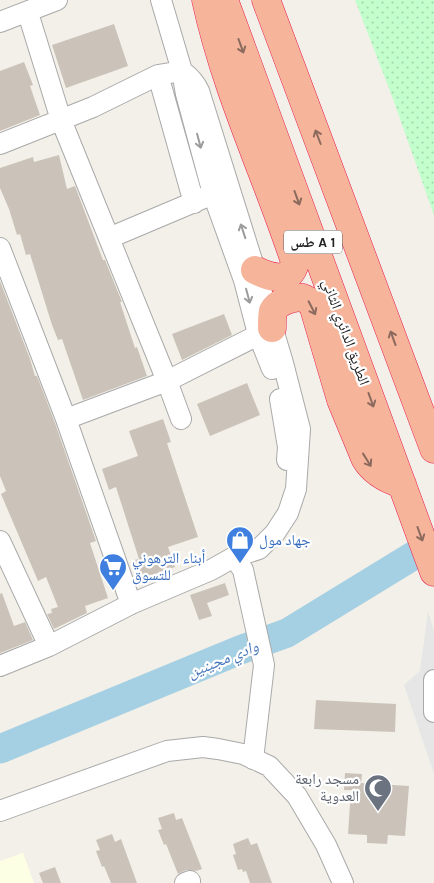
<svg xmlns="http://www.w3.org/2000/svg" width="434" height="883" font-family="Karla,'Noto Naskh Arabic',sans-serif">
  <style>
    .education { fill: #fdffe4 }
    .park { fill: url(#park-dots) }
    .parking { fill: #e6e6e6 }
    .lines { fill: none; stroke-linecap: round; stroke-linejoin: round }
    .river { stroke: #a5d0e3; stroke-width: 29 }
    .building { fill: #cbc3ba }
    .minor-casing { stroke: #a9a9a9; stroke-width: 22 }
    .trunk-casing { stroke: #e91c52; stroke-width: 29 }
    .minor { stroke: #fff; stroke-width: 20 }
    .trunk { stroke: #f6b49a; stroke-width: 28 }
    .oneway { stroke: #8c6b5e }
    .oneway2 { stroke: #9c9c9c }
    .labels { text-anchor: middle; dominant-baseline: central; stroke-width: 4.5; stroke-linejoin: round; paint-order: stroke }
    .shield { fill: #fff; stroke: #646464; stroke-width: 1 }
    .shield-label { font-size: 14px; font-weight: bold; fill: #222 }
    .street-label { font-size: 15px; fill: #222; stroke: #fff }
    .shop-label { font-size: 15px; fill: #366cbe; stroke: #fff; text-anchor: start }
    .worship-label { font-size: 15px; fill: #5b616d; stroke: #fff; text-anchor: end }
    .water-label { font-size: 16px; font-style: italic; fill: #4576ba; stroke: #fff }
  </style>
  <defs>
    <pattern id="park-dots" width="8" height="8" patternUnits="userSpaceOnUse" patternTransform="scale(1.25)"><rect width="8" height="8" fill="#c3fecd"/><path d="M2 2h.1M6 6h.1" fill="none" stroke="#a7d9b0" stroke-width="1.8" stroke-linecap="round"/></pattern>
  </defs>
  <rect width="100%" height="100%" fill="#f2f0e8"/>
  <!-- education -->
  <path class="education" d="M23,853L34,883H0V861Z"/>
  <!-- park -->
  <path class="park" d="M355,0H434V215L393,99Z"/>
  <!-- parking -->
  <path class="parking" d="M428,611L434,631V774L404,685L420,671Z"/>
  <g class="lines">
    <!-- river -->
    <path class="river" d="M0,749L240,650L287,633L434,543"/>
  </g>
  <!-- building -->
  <path class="building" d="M114,24L128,66L66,88L52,45Z
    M24,62L33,85L30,86L40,115L0,131V71Z
    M59,155L67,189L75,186L103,260H105L122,302H120L135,348L137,347L147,376L83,400L62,339L58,340L52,325L30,254L26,255L20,234L17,235L9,209L0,188V168L33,157L34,162Z
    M0,281L30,359L35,376H37L55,423L96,541L90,543L108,598L85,606L87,613L54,629L47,614L52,613L51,609L58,607L46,577L38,581L1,494L6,491L0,476Z
    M224,314L232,335L182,360L172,334Z
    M247,383L260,415L210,436L197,404Z
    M163,419L171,442L167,443L198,537L168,547L175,567L141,579L134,560L139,559L116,487L109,490L102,469L138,456L129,431Z
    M225,583L229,595L207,603L212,616L199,620L190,595Z
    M2,593L14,626L25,622L33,640L0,653V594Z
    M316,700L396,704L395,732L314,729Z
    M345,773L362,774L361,783L409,786L405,836L388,835L387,844L367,843V835L348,834L351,790H344Z
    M174,813L176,820L182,818L202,869L196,871L186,870L178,874L166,844L164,845L158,830L162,829L158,818Z
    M112,834L115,842L121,839L137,883H111L104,866L102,867L96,851L100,850L96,840Z
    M248,838L251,845L257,843L272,883H250L246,871L243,872L242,869L238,870L233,855L236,854L233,844Z
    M55,867L61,883H43L39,873Z"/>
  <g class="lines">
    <!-- minor casing -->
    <g class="minor-casing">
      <path id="minor" d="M161,0L182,71L186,94L213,194L244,280L258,334L272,369
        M28,13L61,120L167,381L181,419
        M0,22L57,0
        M158,75L194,203
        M0,144L93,107L158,75L182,71C190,77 195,82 199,91L255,270L283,363L300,429L296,489L288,513L275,533L259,549L234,557L211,570L131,604L49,646L0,666
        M109,238L206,197
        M0,248L66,419L131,604
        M280,399L288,447L287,460
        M66,419L167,381L270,329
        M0,541L49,646
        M234,557L243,570L264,665L253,759
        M434,680V712
        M0,811L167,751L203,747L218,749L243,754L269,766L297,796L326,845L343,883
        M185,883L190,881"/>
    </g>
    <!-- trunk casing -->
    <g class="trunk-casing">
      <path id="trunk" d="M206,0C226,92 266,174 295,262C291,285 269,277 255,270
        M224,0L434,572
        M266,0L434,449
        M272,328C272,323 272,315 273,311C277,302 294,296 303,298C307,299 310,302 313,305L341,400L365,458C373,472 386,479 402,484"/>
    </g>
    <!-- minor -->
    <use href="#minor" class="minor"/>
    <!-- trunk -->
    <use href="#trunk" class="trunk"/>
  </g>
  <!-- one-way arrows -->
  <defs><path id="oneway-shaft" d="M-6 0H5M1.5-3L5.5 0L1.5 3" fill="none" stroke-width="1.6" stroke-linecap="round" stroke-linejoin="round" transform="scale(1.25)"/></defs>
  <g class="oneway">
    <use href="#oneway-shaft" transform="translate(241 46) rotate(70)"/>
    <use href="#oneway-shaft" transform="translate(318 137) rotate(-111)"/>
    <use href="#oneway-shaft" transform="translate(297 198) rotate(70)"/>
    <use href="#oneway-shaft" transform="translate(312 308) rotate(63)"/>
    <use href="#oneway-shaft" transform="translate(393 338) rotate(-110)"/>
    <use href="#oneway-shaft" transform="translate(371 400) rotate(70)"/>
    <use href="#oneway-shaft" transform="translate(367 460) rotate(58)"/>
    <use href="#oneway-shaft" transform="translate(420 534) rotate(70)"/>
  </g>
  <g class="oneway2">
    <use href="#oneway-shaft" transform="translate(199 141) rotate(75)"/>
    <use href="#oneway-shaft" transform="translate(243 231) rotate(-108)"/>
    <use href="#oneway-shaft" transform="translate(248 296) rotate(75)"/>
  </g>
  <!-- icons -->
  <defs>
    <g id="shop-pin" transform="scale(1.4375)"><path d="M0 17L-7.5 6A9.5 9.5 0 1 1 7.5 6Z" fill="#3f7fe0" stroke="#fff"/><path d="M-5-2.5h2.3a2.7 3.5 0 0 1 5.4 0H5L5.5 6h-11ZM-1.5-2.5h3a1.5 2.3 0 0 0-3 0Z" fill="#fff"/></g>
    <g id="supermarket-pin" transform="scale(1.4375)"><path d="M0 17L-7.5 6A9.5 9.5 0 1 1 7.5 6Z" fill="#3f7fe0" stroke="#fff"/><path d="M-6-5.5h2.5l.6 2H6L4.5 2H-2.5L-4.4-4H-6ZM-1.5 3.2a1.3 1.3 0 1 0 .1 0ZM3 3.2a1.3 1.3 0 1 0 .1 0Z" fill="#fff"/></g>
    <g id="mosque-pin" transform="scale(1.4375)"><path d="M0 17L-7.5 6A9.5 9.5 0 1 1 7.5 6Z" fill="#6b7280" stroke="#fff"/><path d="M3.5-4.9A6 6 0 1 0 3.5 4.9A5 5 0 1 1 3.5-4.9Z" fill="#fff"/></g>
  </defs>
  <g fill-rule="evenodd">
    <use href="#shop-pin" x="240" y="540"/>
    <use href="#supermarket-pin" x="113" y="567"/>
    <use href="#mosque-pin" x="378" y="788"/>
  </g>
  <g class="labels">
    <!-- shield labels -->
    <rect class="shield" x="284" y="230.5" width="58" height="23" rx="4"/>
    <g class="shield-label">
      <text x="313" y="242">طس A 1</text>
    </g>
    <!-- street labels -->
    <g class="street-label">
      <text transform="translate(346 332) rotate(70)">الطريق الدائري الثاني</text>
    </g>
    <!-- shop labels -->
    <g class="shop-label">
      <text x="259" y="540">جهاد مول</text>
      <text x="132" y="558">أبناء الترهوني<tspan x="132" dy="17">للتسوق</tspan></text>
    </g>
    <!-- worship labels -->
    <g class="worship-label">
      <text x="359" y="779">مسجد رابعة<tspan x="359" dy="17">العدوية</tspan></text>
    </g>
    <!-- water labels -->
    <g class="water-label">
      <text transform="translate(223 659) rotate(-22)">وادي مجينين</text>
    </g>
  </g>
</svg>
